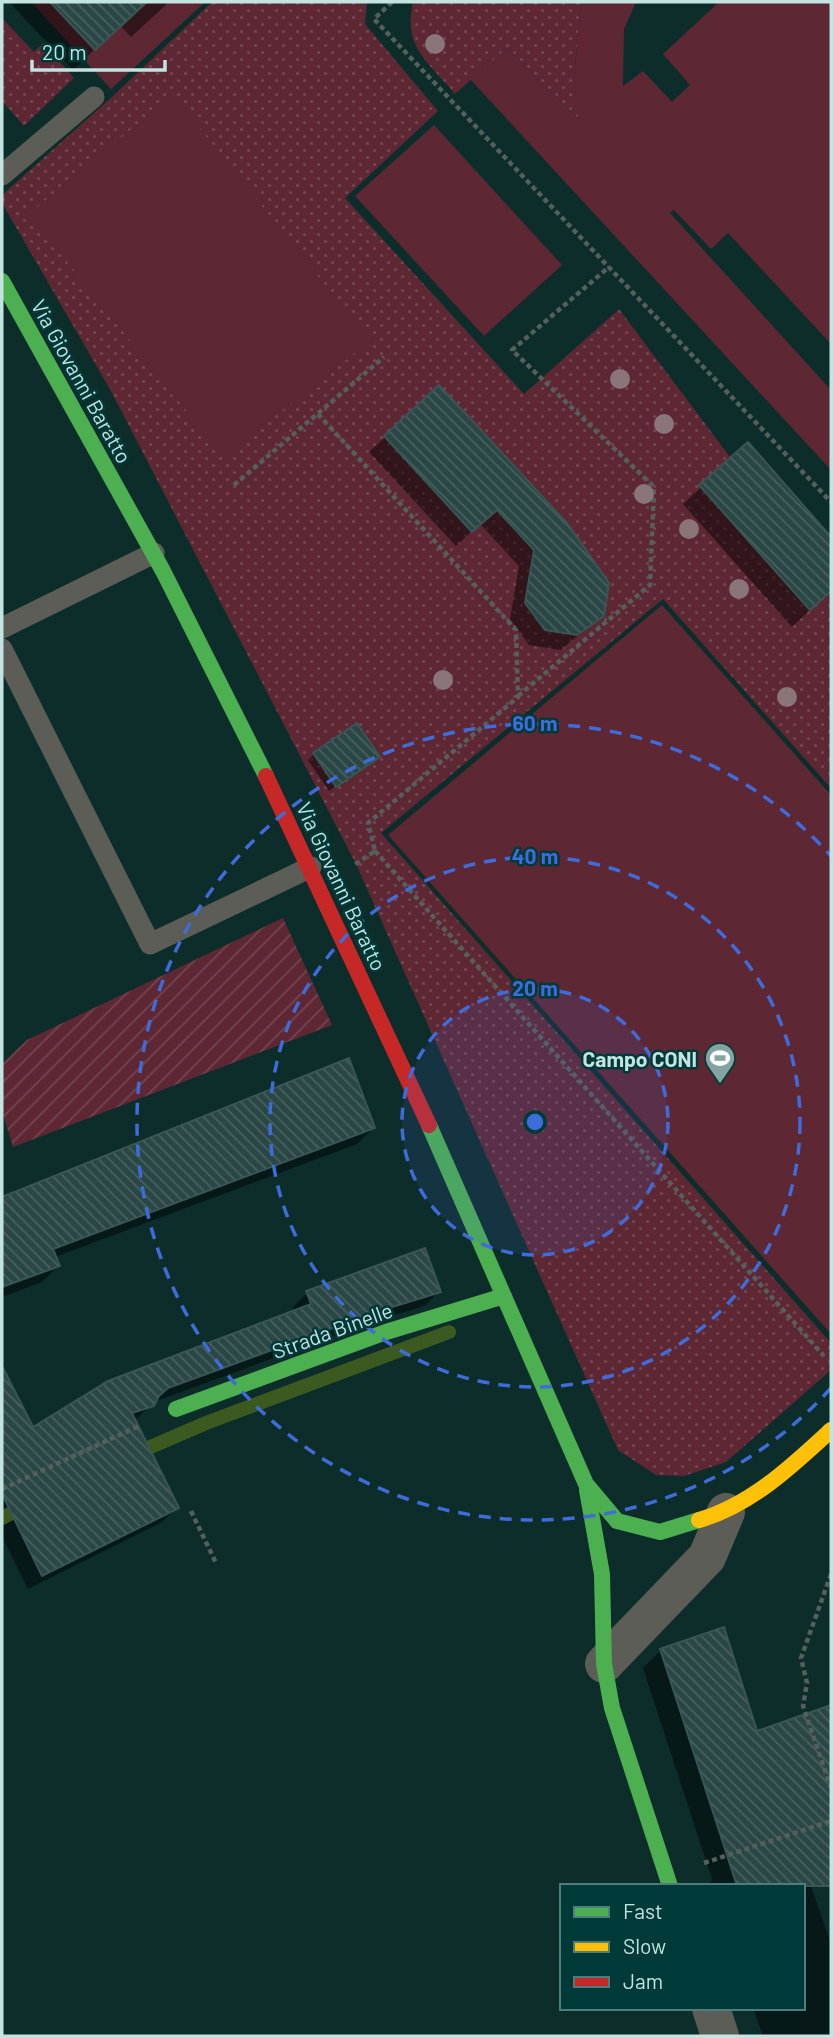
<svg xmlns="http://www.w3.org/2000/svg" width="833" height="2038" font-family="Barlow,sans-serif">
  <style>
    .grass { fill: url(#grass-dots) }
    .garden { fill: url(#garden-furrows) }
    .pitch { fill: #5e2734 }
    .shadow { fill: #0007 }
    .lines { fill: none; stroke-linecap: round; stroke-linejoin: round }
    .stream { stroke: #3c5920; stroke-width: 14 }
    .building { fill: url(#building-back-hatch); stroke: #395654; stroke-width: 2 }
    .path { stroke: #55605d; stroke-width: 4.5; stroke-dasharray: 5 3.5; stroke-linecap: butt }
    .lane { stroke: #5c5d57; stroke-width: 21 }
    .street { stroke: #5c5d57; stroke-width: 38 }
    .fast { stroke: #4caf50; stroke-width: 16 }
    .slow { stroke: #ffc107; stroke-width: 16 }
    .jam { stroke: #c62828; stroke-width: 16 }
    .tree { fill: #8a7579 }
    .ring { fill: none; stroke: #3e6cda; stroke-width: 3.5; stroke-dasharray: 12 9 }
    .labels { text-anchor: middle; dominant-baseline: central; stroke-width: 5; stroke-linejoin: round; paint-order: stroke }
    .street-label { font-size: 21px; fill: #c4e4e2; stroke: #003a38 }
    .poi-label { font-size: 21px; font-weight: bold; fill: #c4e4e2; stroke: #003a38; text-anchor: end }
    .centre { fill: #3e6cda; stroke: #003a38; stroke-width: 3.5 }
    .ring-label { font-size: 21px; text-anchor: middle; font-weight: bold; fill: #3e6cda; stroke: #003a38; stroke-width: 5; stroke-linejoin: round; paint-order: stroke }
  </style>
  <defs>
    <pattern id="grass-dots" width="8" height="8" patternUnits="userSpaceOnUse" patternTransform="scale(1.75)"><rect width="8" height="8" fill="#5e2734"/><path d="M2 2h.1M6 6h.1" fill="none" stroke="#734651" stroke-width="1.8" stroke-linecap="round"/></pattern>
    <pattern id="garden-furrows" width="10" height="10" patternUnits="userSpaceOnUse" patternTransform="scale(1.75)"><rect width="10" height="10" fill="#5e2734"/><path d="M-1 1l2-2M0 10L10 0M9 11l2-2" fill="none" stroke="#734651"/></pattern>
    <pattern id="building-back-hatch" width="6" height="6" patternUnits="userSpaceOnUse" patternTransform="scale(1.75)"><rect width="6" height="6" fill="#2a4745"/><path d="M-1 5l2 2M0 0l6 6M5-1l2 2" fill="none" stroke="#476160"/></pattern>
  </defs>
  <rect width="100%" height="100%" fill="#0d2d2b"/>
  <!-- grass -->
  <path class="grass" d="M212,2H367L365,24L438,111L345,198L524,394L619,309L730,457L699,485L810,610L831,591V788L663,599L381,833L831,1343V1370L726,1462L684,1476L656,1475L618,1450L356,864L111,391L2,203V195L112,97Z
    M413,2H581L574,78L579,120L507,48L455,94C427,60 403,48 413,2Z
    M2,18L34,52L43,43L74,78L24,126L2,101Z"/>
  <!-- garden -->
  <path class="garden" d="M283,918L332,1025L13,1147L2,1111V1064L27,1040Z"/>
  <!-- pitch -->
  <path class="pitch" d="M31,2H205L111,89Z
    M581,2H636L624,29L623,86L643,71L672,102L690,85L663,54L719,2H831V344L728,233L711,249L674,210L670,213L831,390V470L470,79L507,48L578,119L574,78Z
    M173,95L370,341L223,457L29,214Z
    M434,125L562,265L484,336L355,196Z
    M662,605L831,795V1334L388,835Z"/>
  <!-- shadow -->
  <path class="shadow" d="M9,2H169L131,37L120,25L73,70Z
    M439,387L602,615L561,650L529,645L510,619L519,566L480,524L456,546L369,452Z
    M747,445L831,540V590L792,627L683,504Z
    M314,754L378,757L329,791L308,760Z
    M348,1061L373,1128L357,1144L55,1257L58,1266L42,1282L2,1297V1199Z
    M439,1292L424,1306L363,1325L154,1402L134,1421L177,1508L162,1522L28,1589L2,1536V1425L24,1414L32,1429L295,1312L293,1307L307,1293Z
    M661,1650L756,1733L831,1707V1791L783,1808L831,1943V2036H763L753,2008H803V1886H709L712,1879L643,1668Z"/>
  <g class="lines">
    <!-- stream -->
    <path class="stream" d="M132,1455L206,1423L449,1332
      M2,1518L28,1504"/>
  </g>
  <!-- building -->
  <path class="building" d="M50,2H147L95,50Z
    M439,385L567,523L609,583L604,616L577,635L545,630L525,603L534,550L497,510L472,532L384,436Z
    M748,442L831,537V591L810,610L699,485Z
    M357,723L380,757L336,787L313,753Z
    M349,1058L375,1128L53,1249L60,1266L2,1287V1197Z
    M425,1248L441,1292L379,1311L168,1388L159,1396L154,1406L132,1413L179,1508L42,1576L2,1494V1366L33,1427L108,1381L311,1304L306,1291Z
    M724,1627L757,1731L831,1705V1886H737L660,1649Z"/>
  <g class="lines">
    <!-- path -->
    <path class="path" d="M392,2L374,19L831,502
      M318,414L516,630L518,697L368,823L375,851L354,865
      M234,485L384,357
      M518,696L650,585L654,487L512,350L609,267
      M375,851L824,1356
      M2,1489L141,1425
      M191,1511L216,1563
      M831,1574L801,1658L807,1683L803,1706L831,1788
      M704,1863L831,1821"/>
    <!-- lane -->
    <path class="lane" d="M2,175L94,97
      M2,628L154,553
      M2,649L150,944L311,867"/>
    <!-- street -->
    <path class="street" d="M604,1664L707,1557L726,1512
      M711,2008L720,2036"/>
    <!-- fast -->
    <path class="fast" d="M2,281L163,571L266,776
      M429,1125L586,1484L617,1521L660,1532L699,1520
      M176,1409L386,1332L504,1296
      M587,1490L602,1574L604,1664L612,1708L670,1886"/>
    <!-- slow -->
    <path class="slow" d="M699,1520C751,1505 792,1466 831,1430"/>
    <!-- jam -->
    <path class="jam" d="M266,776L429,1125"/>
  </g>
  <!-- trees -->
  <g class="tree">
    <circle cx="435" cy="44" r="10"/>
    <circle cx="620" cy="379" r="10"/>
    <circle cx="664" cy="424" r="10"/>
    <circle cx="644" cy="494" r="10"/>
    <circle cx="689" cy="529" r="10"/>
    <circle cx="739" cy="589" r="10"/>
    <circle cx="443" cy="680" r="10"/>
    <circle cx="787" cy="697" r="10"/>
  </g>
  <!-- distance rings -->
  <circle cx="535" cy="1122" r="133" fill="#3e6cda" fill-opacity=".12"/>
  <g class="ring">
    <circle cx="535" cy="1122" r="133"/>
    <circle cx="535" cy="1122" r="265"/>
    <path d="M831 1388A398 398 0 1 1 831 856"/>
  </g>
  <!-- icons -->
  <defs>
    <g id="stadium-pin" transform="scale(1.575)"><path d="M0 17L-7.5 6A9.5 9.5 0 1 1 7.5 6Z" fill="#84a4a2" stroke="#003a38"/><path d="M0-5a6.5 5 0 1 0 0 10a6.5 5 0 1 0 0-10ZM-3.5-1.8h7v3.6h-7Z" fill="#fff"/></g>
  </defs>
  <g fill-rule="evenodd">
    <use href="#stadium-pin" x="720" y="1058"/>
  </g>
  <g class="labels">
    <!-- street labels -->
    <g class="street-label">
      <text transform="translate(82 381) rotate(61)">Via Giovanni Baratto</text>
      <text transform="translate(342 886) rotate(65)">Via Giovanni Baratto</text>
      <text transform="translate(332 1330) rotate(-20)">Strada Binelle</text>
    </g>
    <!-- poi labels -->
    <g class="poi-label">
      <text x="697" y="1058">Campo CONI</text>
    </g>
  </g>
  <circle cx="535" cy="1122" r="10" class="centre"/>
  <g class="ring-label">
    <text x="535" y="731">60 m</text>
    <text x="535" y="864">40 m</text>
    <text x="535" y="996">20 m</text>
  </g>
  <!-- border -->
  <rect width="833" height="2038" fill="none" stroke="#c4e4e2" stroke-width="7"/>
  <!-- legend -->
  <rect x="560" y="1884" width="245" height="126" fill="#003a38" stroke="#4e7e7c" stroke-width="2"/>
  <rect x="574" y="1907" width="35" height="10" fill="#4caf50" stroke="#4e7e7c" stroke-width="2"/>
  <text x="623" y="1919" font-size="21" fill="#c4e4e2">Fast</text>
  <rect x="574" y="1942" width="35" height="10" fill="#ffc107" stroke="#4e7e7c" stroke-width="2"/>
  <text x="623" y="1954" font-size="21" fill="#c4e4e2">Slow</text>
  <rect x="574" y="1977" width="35" height="10" fill="#c62828" stroke="#4e7e7c" stroke-width="2"/>
  <text x="623" y="1989" font-size="21" fill="#c4e4e2">Jam</text>
  <!-- scale -->
  <path d="M32 60v10h133v-10" fill="none" stroke="#c4e4e2" stroke-width="3.5"/>
  <text x="42" y="60" font-size="21" fill="#c4e4e2" stroke="#003a38" stroke-width="5" paint-order="stroke">20 m</text>
</svg>
